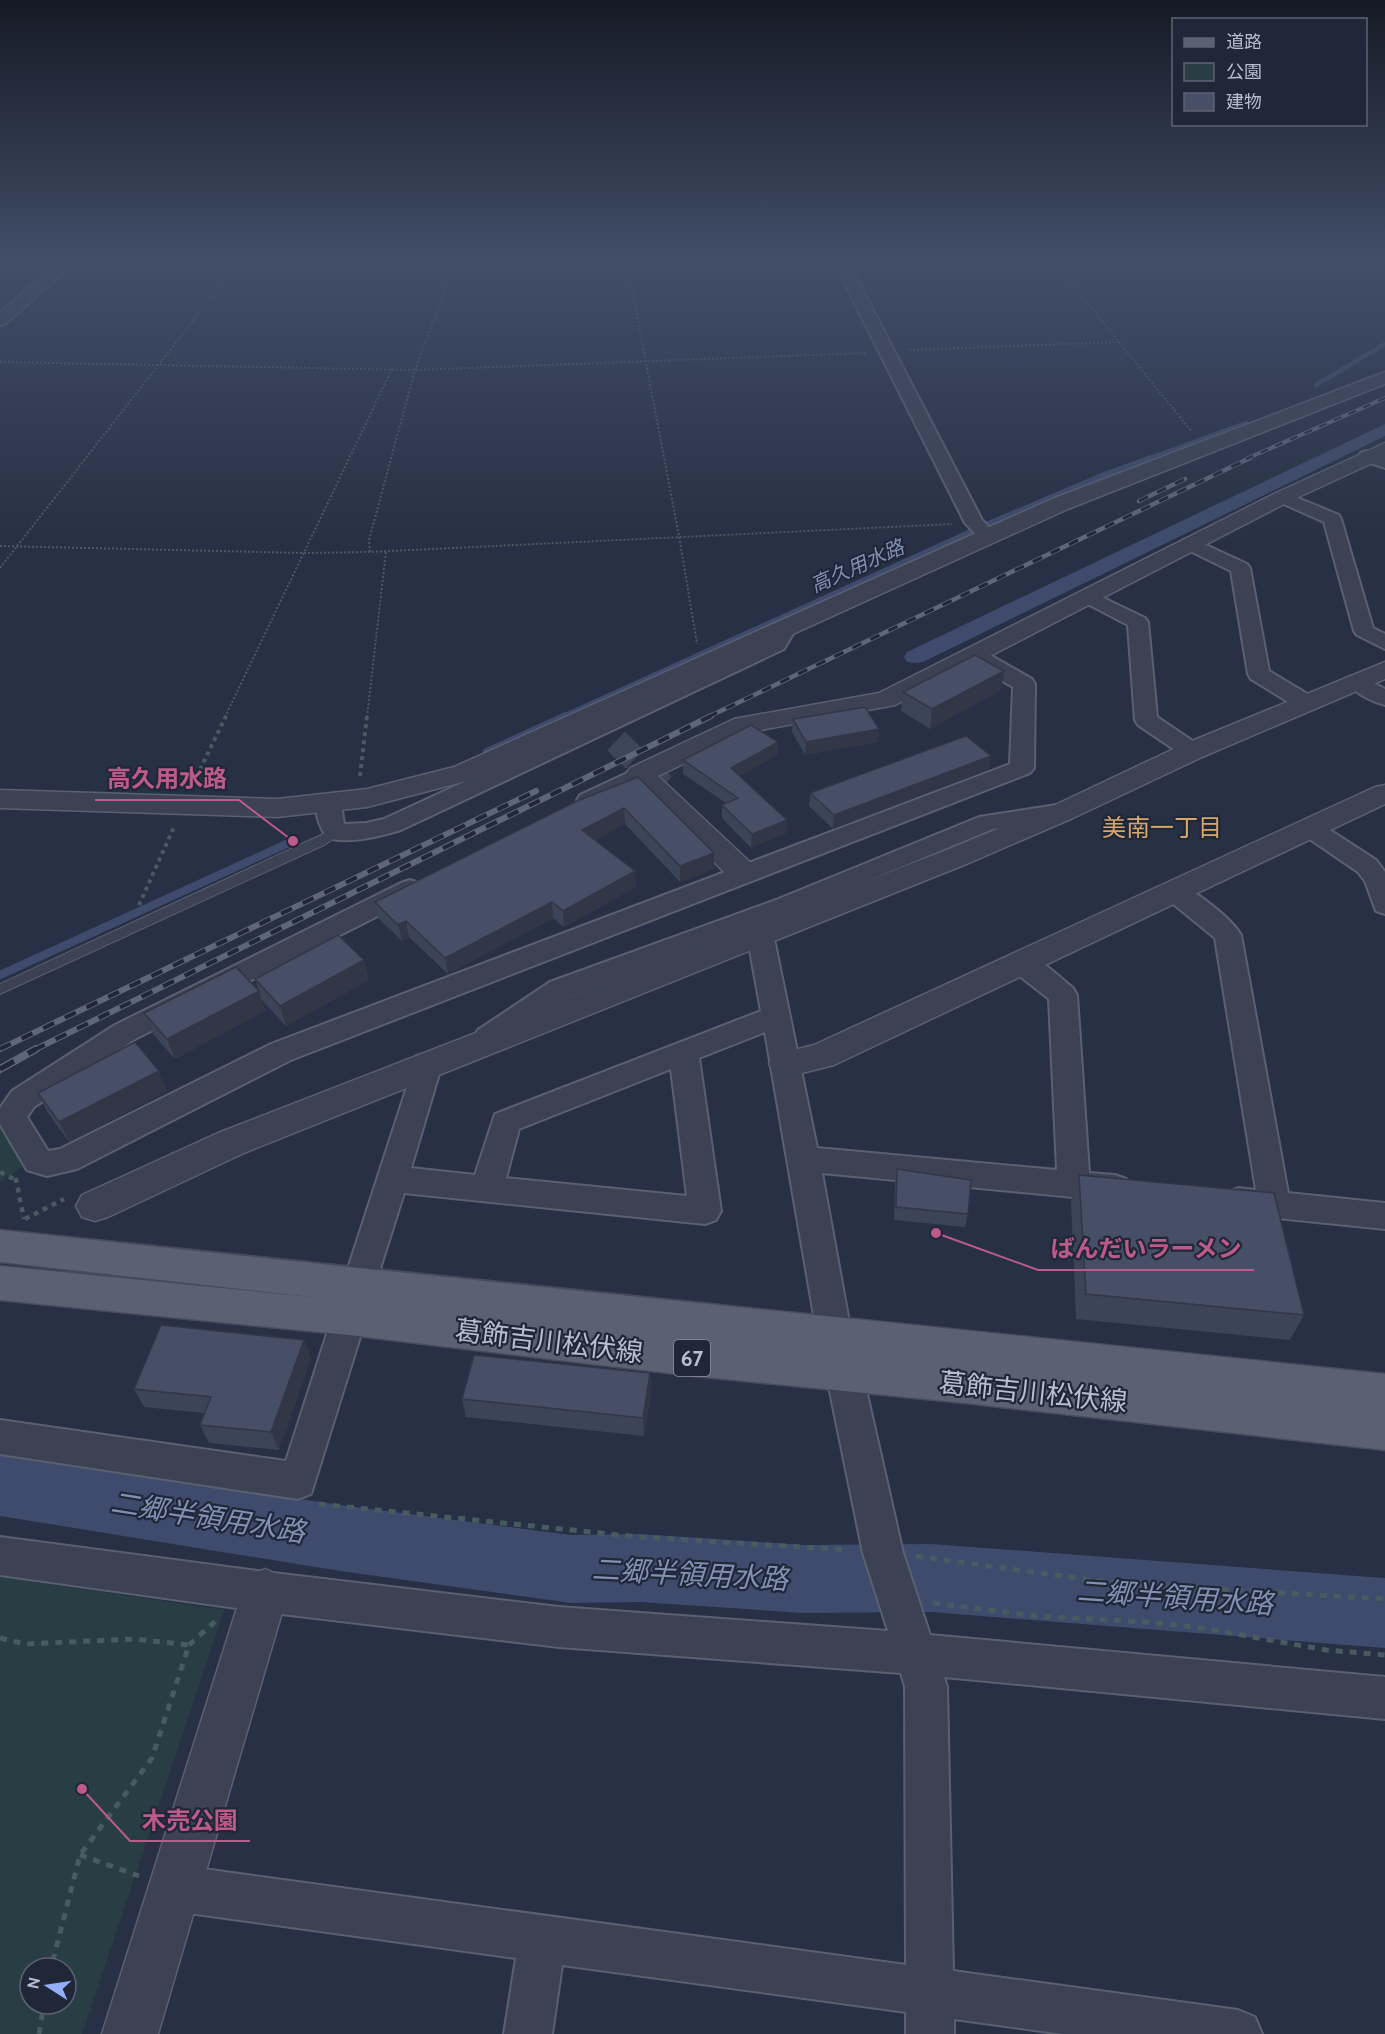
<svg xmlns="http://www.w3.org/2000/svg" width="1385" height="2034" font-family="Cabin,'Noto Sans JP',sans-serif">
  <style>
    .green { fill: #293e44; fill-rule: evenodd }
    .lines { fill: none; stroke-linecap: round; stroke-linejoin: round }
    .stream-far2 { stroke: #3e4b6c; stroke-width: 4.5 }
    .stream-far1 { stroke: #3e4b6c; stroke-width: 6 }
    .stream { stroke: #3e4b6c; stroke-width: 8 }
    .canal { fill: #3e4b6c; fill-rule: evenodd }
    .river { fill: #3e4b6c; fill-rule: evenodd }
    .minor-tunnel { stroke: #3d4559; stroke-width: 26; stroke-dasharray: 26 13; stroke-linecap: butt }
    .service-casing { stroke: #5a6070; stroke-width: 2 }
    .minor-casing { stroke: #5a6070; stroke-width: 4 }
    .tertiary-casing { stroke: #5a6070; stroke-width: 3 }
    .primary-casing { stroke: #454b5c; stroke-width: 3 }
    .path-far3 { stroke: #485b61; stroke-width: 2; stroke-dasharray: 2 2; stroke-linecap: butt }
    .path-far2 { stroke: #485b61; stroke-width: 4; stroke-dasharray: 4 4; stroke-linecap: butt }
    .path-far1 { stroke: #485b61; stroke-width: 4.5; stroke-dasharray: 5 5; stroke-linecap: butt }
    .path { stroke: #485b61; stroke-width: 5; stroke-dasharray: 7 7; stroke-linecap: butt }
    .service { fill: #3c4253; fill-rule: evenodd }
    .minor { fill: #3c4253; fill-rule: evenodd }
    .tertiary { fill: #3c4253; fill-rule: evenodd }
    .primary { fill: #5a6173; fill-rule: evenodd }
    .rail-far3-casing { stroke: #5e667a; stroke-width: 4 }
    .rail-far2-casing { stroke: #5e667a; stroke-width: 4.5 }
    .rail-far1-casing { stroke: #5e667a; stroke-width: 6 }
    .rail-casing { stroke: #5e667a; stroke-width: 8 }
    .rail-far3 { stroke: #202739; stroke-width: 2; stroke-dasharray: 8; stroke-linecap: butt }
    .rail-far2 { stroke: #202739; stroke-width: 3; stroke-dasharray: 10; stroke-linecap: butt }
    .rail-far1 { stroke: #202739; stroke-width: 4; stroke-dasharray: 12; stroke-linecap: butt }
    .rail { stroke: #202739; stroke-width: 5; stroke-dasharray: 16; stroke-linecap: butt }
    .wall { fill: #3c4457 }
    .shaded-wall { fill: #313747 }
    .building { fill: #464f65; stroke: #313747; stroke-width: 1.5 }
    .labels { text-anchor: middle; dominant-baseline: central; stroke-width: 4.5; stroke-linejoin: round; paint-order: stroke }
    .far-water-label { font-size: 20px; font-style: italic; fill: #8190b3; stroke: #202739 }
    .shield { fill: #202739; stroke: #8b91a1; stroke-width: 1.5 }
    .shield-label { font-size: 21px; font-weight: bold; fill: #b9becd }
    .neighbourhood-label { font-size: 24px; fill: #d7a76a; stroke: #202739 }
    .near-street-label { font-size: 27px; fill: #b9becd; stroke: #202739 }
    .near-water-label { font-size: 28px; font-style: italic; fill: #8190b3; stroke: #202739 }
    .leader { fill: none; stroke: #be5a89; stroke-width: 2 }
    .callout-dot { fill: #be5a89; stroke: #202739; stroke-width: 2 }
    .callout-label { font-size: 24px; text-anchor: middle; font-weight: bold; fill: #be5a89; stroke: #202739; stroke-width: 4.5; stroke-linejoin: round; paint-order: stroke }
  </style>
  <rect width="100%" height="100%" fill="#273044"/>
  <!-- green -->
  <path class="green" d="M0,1123L22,1167L0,1182Z
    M0,1577L224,1610L82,2034H0ZM30,1968H66V2004H30Z"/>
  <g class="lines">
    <!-- stream-far2 -->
    <path class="stream-far2" d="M1316,385L1385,344
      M1147,459L1246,423"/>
    <!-- stream-far1 -->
    <path class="stream-far1" d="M563,717L984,526L1104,475L1151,458"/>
    <!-- stream -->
    <path class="stream" d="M487,752L566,716
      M0,975L293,841"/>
    <!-- canal -->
    <path class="canal" d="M1385,424V436L923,662L915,663L907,662L904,657L907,652Z"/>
    <!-- river -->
    <path class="river" d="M0,1454L340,1505L571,1535L640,1534L803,1545L931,1544L1385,1578V1648L931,1612L803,1613L640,1602L571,1603L340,1571L0,1516Z"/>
    <!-- minor-tunnel -->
    <path class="minor-tunnel" d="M616,741L668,791"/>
    <!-- service casing -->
    <g class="service-casing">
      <path id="service" d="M336,828L342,832L340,835L324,845L0,994V984Z"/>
    </g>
    <!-- minor casing -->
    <g class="minor-casing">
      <path id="minor" d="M64,258H79L5,324L0,325V313Z
        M832,258H846L982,520L998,536L995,540H981L965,523Z
        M1368,451L1385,457V468L1362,460L1359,456L1362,452Z
        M1283,492L1339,515L1341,519L1373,628L1385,634V649L1357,635L1354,631L1324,522L1277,501L1274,497L1277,493Z
        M1191,538L1247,564L1250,568L1269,671L1314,698L1317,703L1314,708L1306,710L1298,708L1251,679L1248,674L1231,571L1184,548L1181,544L1184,540Z
        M1089,591L1145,618L1148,622L1157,717L1200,746L1204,751L1200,756L1192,758L1184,756L1138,725L1135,720L1128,625L1082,601L1079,597L1082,593Z
        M788,619L795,621L798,625L784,649L401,830C377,837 351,844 327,838C320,827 312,811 320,799L329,797L338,799L341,804L344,824L366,823L384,819L769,641L781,621Z
        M975,650L983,651L1032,679L1035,684L1034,768L1030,773L291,1060L77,1169L47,1176L27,1170L0,1124V1108L12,1091L115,1025L401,883L410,880L419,883L423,889L419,895L135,1039L34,1107L27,1117L48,1151L60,1149L271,1044L1010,764L1013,687L967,661L964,656L967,651Z
        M1358,675L1385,689V705C1373,702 1354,693 1347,682L1350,677Z
        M640,767L648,769L652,774L648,779L598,805L589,807L580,805L577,800L580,795Z
        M1063,804L1072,807L1075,812L1072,817L993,829L760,925L769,928L773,934L817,1148L1057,1170L1049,999L1012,970L1008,963L1012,956C1035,950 1056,975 1073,988L1077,995L1089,1173L1115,1175L1126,1179L1131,1188L1126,1197L1115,1201L822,1173L851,1333L846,1344L834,1348L822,1344L817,1333L765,1032L699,1058L721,1211L716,1220L705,1224L404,1193L372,1294L360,1298L348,1294L343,1284L417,1056L427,1053L437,1056L442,1064L411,1168L475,1175L495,1114L761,1011L747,934L750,929L570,996L498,1044L488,1048L478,1044L474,1037L478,1030L550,982L776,900L979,817ZM671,1069L687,1196L506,1178L519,1129Z
        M1310,820L1319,823L1376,860L1385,872V914L1376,911L1365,881L1358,872L1301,833L1298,828L1301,823Z
        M1175,883C1194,889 1231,918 1241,935L1288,1193L1385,1203V1229L1239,1214L1228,1210L1223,1201L1228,1192L1239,1188L1256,1190L1215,938L1166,898L1162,892L1166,886Z
        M349,1303L361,1307L366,1318L311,1494L298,1499L0,1454V1420L286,1461L332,1318L337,1307Z
        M844,1356L857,1361L862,1372L903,1553L930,1635L1385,1677V1719L944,1677L947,1687L953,1971L1238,2010L1255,2017L1262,2034H1063L954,2019V2034H906V2012L562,1965L552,2034H504L516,1958L174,1911L158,1904L151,1888L158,1872L174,1865L906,1965L905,1687L901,1673L559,1647L265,1612L0,1575V1537L265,1572L559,1607L888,1631L863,1553L826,1372L831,1361Z"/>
    </g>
    <!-- tertiary casing -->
    <g class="tertiary-casing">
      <path id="tertiary" d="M1385,372V384L1068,509L474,779L367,807L277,817L0,808V790L277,799L367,789L454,767L1052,499Z
        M1385,443V457L1290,501L895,705L750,732L658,776L754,866L758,873L754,880L743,883L732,880L626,774L630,768L734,719L879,693L1276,493Z
        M1385,662V679L1202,757L1073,818L964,865L244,1153L108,1217L95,1221L82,1217L76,1206L82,1195L218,1133L944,851L1053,806L1182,745Z
        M1385,785V804L834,1065L786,1077L774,1073L769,1064L774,1055L814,1045L1375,787Z
        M265,1569L281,1576L288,1592L158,2034H102L242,1592L249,1576Z"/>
    </g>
    <!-- primary casing -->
    <g class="primary-casing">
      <path id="primary" d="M0,1230C462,1280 923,1325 1385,1374V1450L965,1403L685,1375L349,1335L0,1300V1266L320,1298L0,1262Z"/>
    </g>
    <!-- path-far3 -->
    <path class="path-far3" d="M626,258L679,536L697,644
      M1051,258L1192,432
      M909,350L1118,342
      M0,362L415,370L865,353
      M0,546L304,553L370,552L952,524
      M370,552L369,540L415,370L457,258
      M0,568L242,258
      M225,717L392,369
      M367,717L386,551"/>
    <!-- path-far2 -->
    <path class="path-far2" d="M360,776L367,716
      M193,784L226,716
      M139,905L174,827"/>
    <!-- path-far1 -->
    <path class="path-far1" d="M0,1172L16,1180
      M18,1179L16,1180L24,1219
      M25,1219L64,1199"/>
    <!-- path -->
    <path class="path" d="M319,1504L639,1537L849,1550
      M916,1556L1114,1583L1385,1599
      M933,1603L1036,1616L1148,1622L1202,1628L1326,1650L1385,1655
      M0,1638L25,1644L135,1639L189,1645L152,1758L80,1855L51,1968
      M189,1645L218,1619
      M80,1855L139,1876
      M39,2034L44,2004"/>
    <!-- service -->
    <use href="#service" class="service"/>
    <!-- minor -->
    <use href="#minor" class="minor"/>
    <!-- tertiary -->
    <use href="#tertiary" class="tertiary"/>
    <!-- primary -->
    <use href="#primary" class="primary"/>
    <!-- rail-far3 casing -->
    <g class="rail-far3-casing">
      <path id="rail-far3" d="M1246,459L1385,398"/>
    </g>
    <!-- rail-far2 casing -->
    <g class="rail-far2-casing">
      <path id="rail-far2" d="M1139,501L1185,479
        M708,717L1250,458"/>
    </g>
    <!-- rail-far1 casing -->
    <g class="rail-far1-casing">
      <path id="rail-far1" d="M0,1049L536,791
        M34,1050L711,716"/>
    </g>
    <!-- rail casing -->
    <g class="rail-casing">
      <path id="rail" d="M0,1069L36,1049"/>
    </g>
    <!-- rail-far3 -->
    <use href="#rail-far3" class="rail-far3"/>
    <!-- rail-far2 -->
    <use href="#rail-far2" class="rail-far2"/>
    <!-- rail-far1 -->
    <use href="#rail-far1" class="rail-far1"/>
    <!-- rail -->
    <use href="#rail" class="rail"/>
  </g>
  <!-- wall -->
  <path class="wall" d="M1001,690L930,729L901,711L903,692Z
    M793,719L879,729L878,742L805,755L792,732Z
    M778,742V755L739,776L787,820L786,833L751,848L722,818V805L726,803L683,774V760Z
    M989,769L833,829L809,806L810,793Z
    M638,777L714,853V869L680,882L625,824L595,840L636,887L564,927L553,918L448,974L409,937L402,941L378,918L375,902Z
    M255,979L369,980L286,1026L262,1000L265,1011L175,1059L152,1033L144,1013L258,990Z
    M159,1071L167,1091L69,1142L48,1113L38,1093Z
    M897,1169L968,1214L965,1227L894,1220L895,1182Z
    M1079,1175L1304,1315L1290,1340L1076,1319L1071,1201Z
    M304,1340L311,1358L279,1450L209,1443L200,1425L204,1413L144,1407L134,1389Z
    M650,1373L651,1392L644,1436L466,1417L462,1399Z"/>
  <!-- shaded-wall -->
  <path class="shaded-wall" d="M1004,671L1001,690L930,729L932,709Z
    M879,729L878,742L805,755L806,742Z
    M778,742V755L730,781L731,768Z
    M991,756L989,769L833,829L834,815Z
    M624,808L625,824L584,846L582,830Z
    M787,820L786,833L751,848L752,834Z
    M714,853V869L680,882V866Z
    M635,871L636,887L564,927L563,911Z
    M552,902L553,918L448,974L445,958Z
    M406,921L409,937L402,941L398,925Z
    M364,960L369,980L286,1026L280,1006Z
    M259,991L265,1011L175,1059L167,1039Z
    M159,1071L167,1091L69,1142L59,1122Z
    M304,1340L311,1358L279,1450L271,1432Z
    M650,1373L651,1392L644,1436L643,1418Z"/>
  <!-- building -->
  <path class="building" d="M975,655L1004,671L932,709L903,692Z
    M865,707L879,729L806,742L793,719Z
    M751,725L778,742L731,768L787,820L752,834L722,805L738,798L683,760Z
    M966,736L991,756L834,815L810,793Z
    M638,777L714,853L680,866L624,808L582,830L635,871L563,911L552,902L445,958L406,921L398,925L375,902L577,801Z
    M338,935L364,960L280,1006L255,979Z
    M236,967L259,991L167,1039L144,1013Z
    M135,1042L159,1071L59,1122L38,1093Z
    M897,1169L971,1180L968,1214L896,1207Z
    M1079,1175L1274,1193L1304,1315L1086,1294Z
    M161,1325L304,1340L271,1432L200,1425L211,1397L134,1389Z
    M474,1355L650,1373L643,1418L462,1399Z"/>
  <!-- sky -->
  <linearGradient id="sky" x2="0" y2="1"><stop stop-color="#151a25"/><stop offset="0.48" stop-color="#414e67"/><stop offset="1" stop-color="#414e67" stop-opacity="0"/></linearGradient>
  <rect width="1385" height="543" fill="url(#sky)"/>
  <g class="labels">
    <!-- far-water labels -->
    <g class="far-water-label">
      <text transform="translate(857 566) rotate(-24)">高久用水路</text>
    </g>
    <!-- shield labels -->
    <rect class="shield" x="674" y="1340" width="36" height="36" rx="4.5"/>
    <g class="shield-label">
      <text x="692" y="1358">67</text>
    </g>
    <!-- neighbourhood labels -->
    <g class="neighbourhood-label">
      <text x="1162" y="827">美南一丁目</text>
    </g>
    <!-- near-street labels -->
    <g class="near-street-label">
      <text transform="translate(549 1341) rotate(7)">葛飾吉川松伏線</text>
      <text transform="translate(1033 1392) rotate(6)">葛飾吉川松伏線</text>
    </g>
    <!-- near-water labels -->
    <g class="near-water-label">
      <text transform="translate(208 1517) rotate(9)">二郷半領用水路</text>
      <text transform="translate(690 1574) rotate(3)">二郷半領用水路</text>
      <text transform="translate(1175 1597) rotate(4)">二郷半領用水路</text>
    </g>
  </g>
  <!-- callouts -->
  <path class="leader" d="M293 841L239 800H95M936 1233L1038 1270H1254M82 1789L130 1841H250"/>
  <g class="callout-dot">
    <circle cx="293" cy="841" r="6"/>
    <circle cx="936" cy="1233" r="6"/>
    <circle cx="82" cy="1789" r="6"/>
  </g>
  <g class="callout-label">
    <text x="167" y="787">高久用水路</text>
    <text x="1146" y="1257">ばんだいラーメン</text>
    <text x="190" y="1829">木売公園</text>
  </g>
  <!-- legend -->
  <rect x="1172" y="18" width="195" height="108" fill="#202739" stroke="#5d6374" stroke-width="1.5"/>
  <rect x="1184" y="38" width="30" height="9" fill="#5a6173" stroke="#5d6374" stroke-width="1.5"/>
  <text x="1226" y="48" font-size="18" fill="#b9becd">道路</text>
  <rect x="1184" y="63" width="30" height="18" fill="#293e44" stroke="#5d6374" stroke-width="1.5"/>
  <text x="1226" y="78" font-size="18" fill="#b9becd">公園</text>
  <rect x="1184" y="93" width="30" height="18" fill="#464f65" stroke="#5d6374" stroke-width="1.5"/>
  <text x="1226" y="108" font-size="18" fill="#b9becd">建物</text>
  <!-- north arrow -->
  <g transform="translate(48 1986) rotate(282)"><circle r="28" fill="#202739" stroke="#5d6374" stroke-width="1.5"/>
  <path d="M0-4.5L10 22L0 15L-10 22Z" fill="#93adf8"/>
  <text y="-9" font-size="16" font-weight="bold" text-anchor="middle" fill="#b9becd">N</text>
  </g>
</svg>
